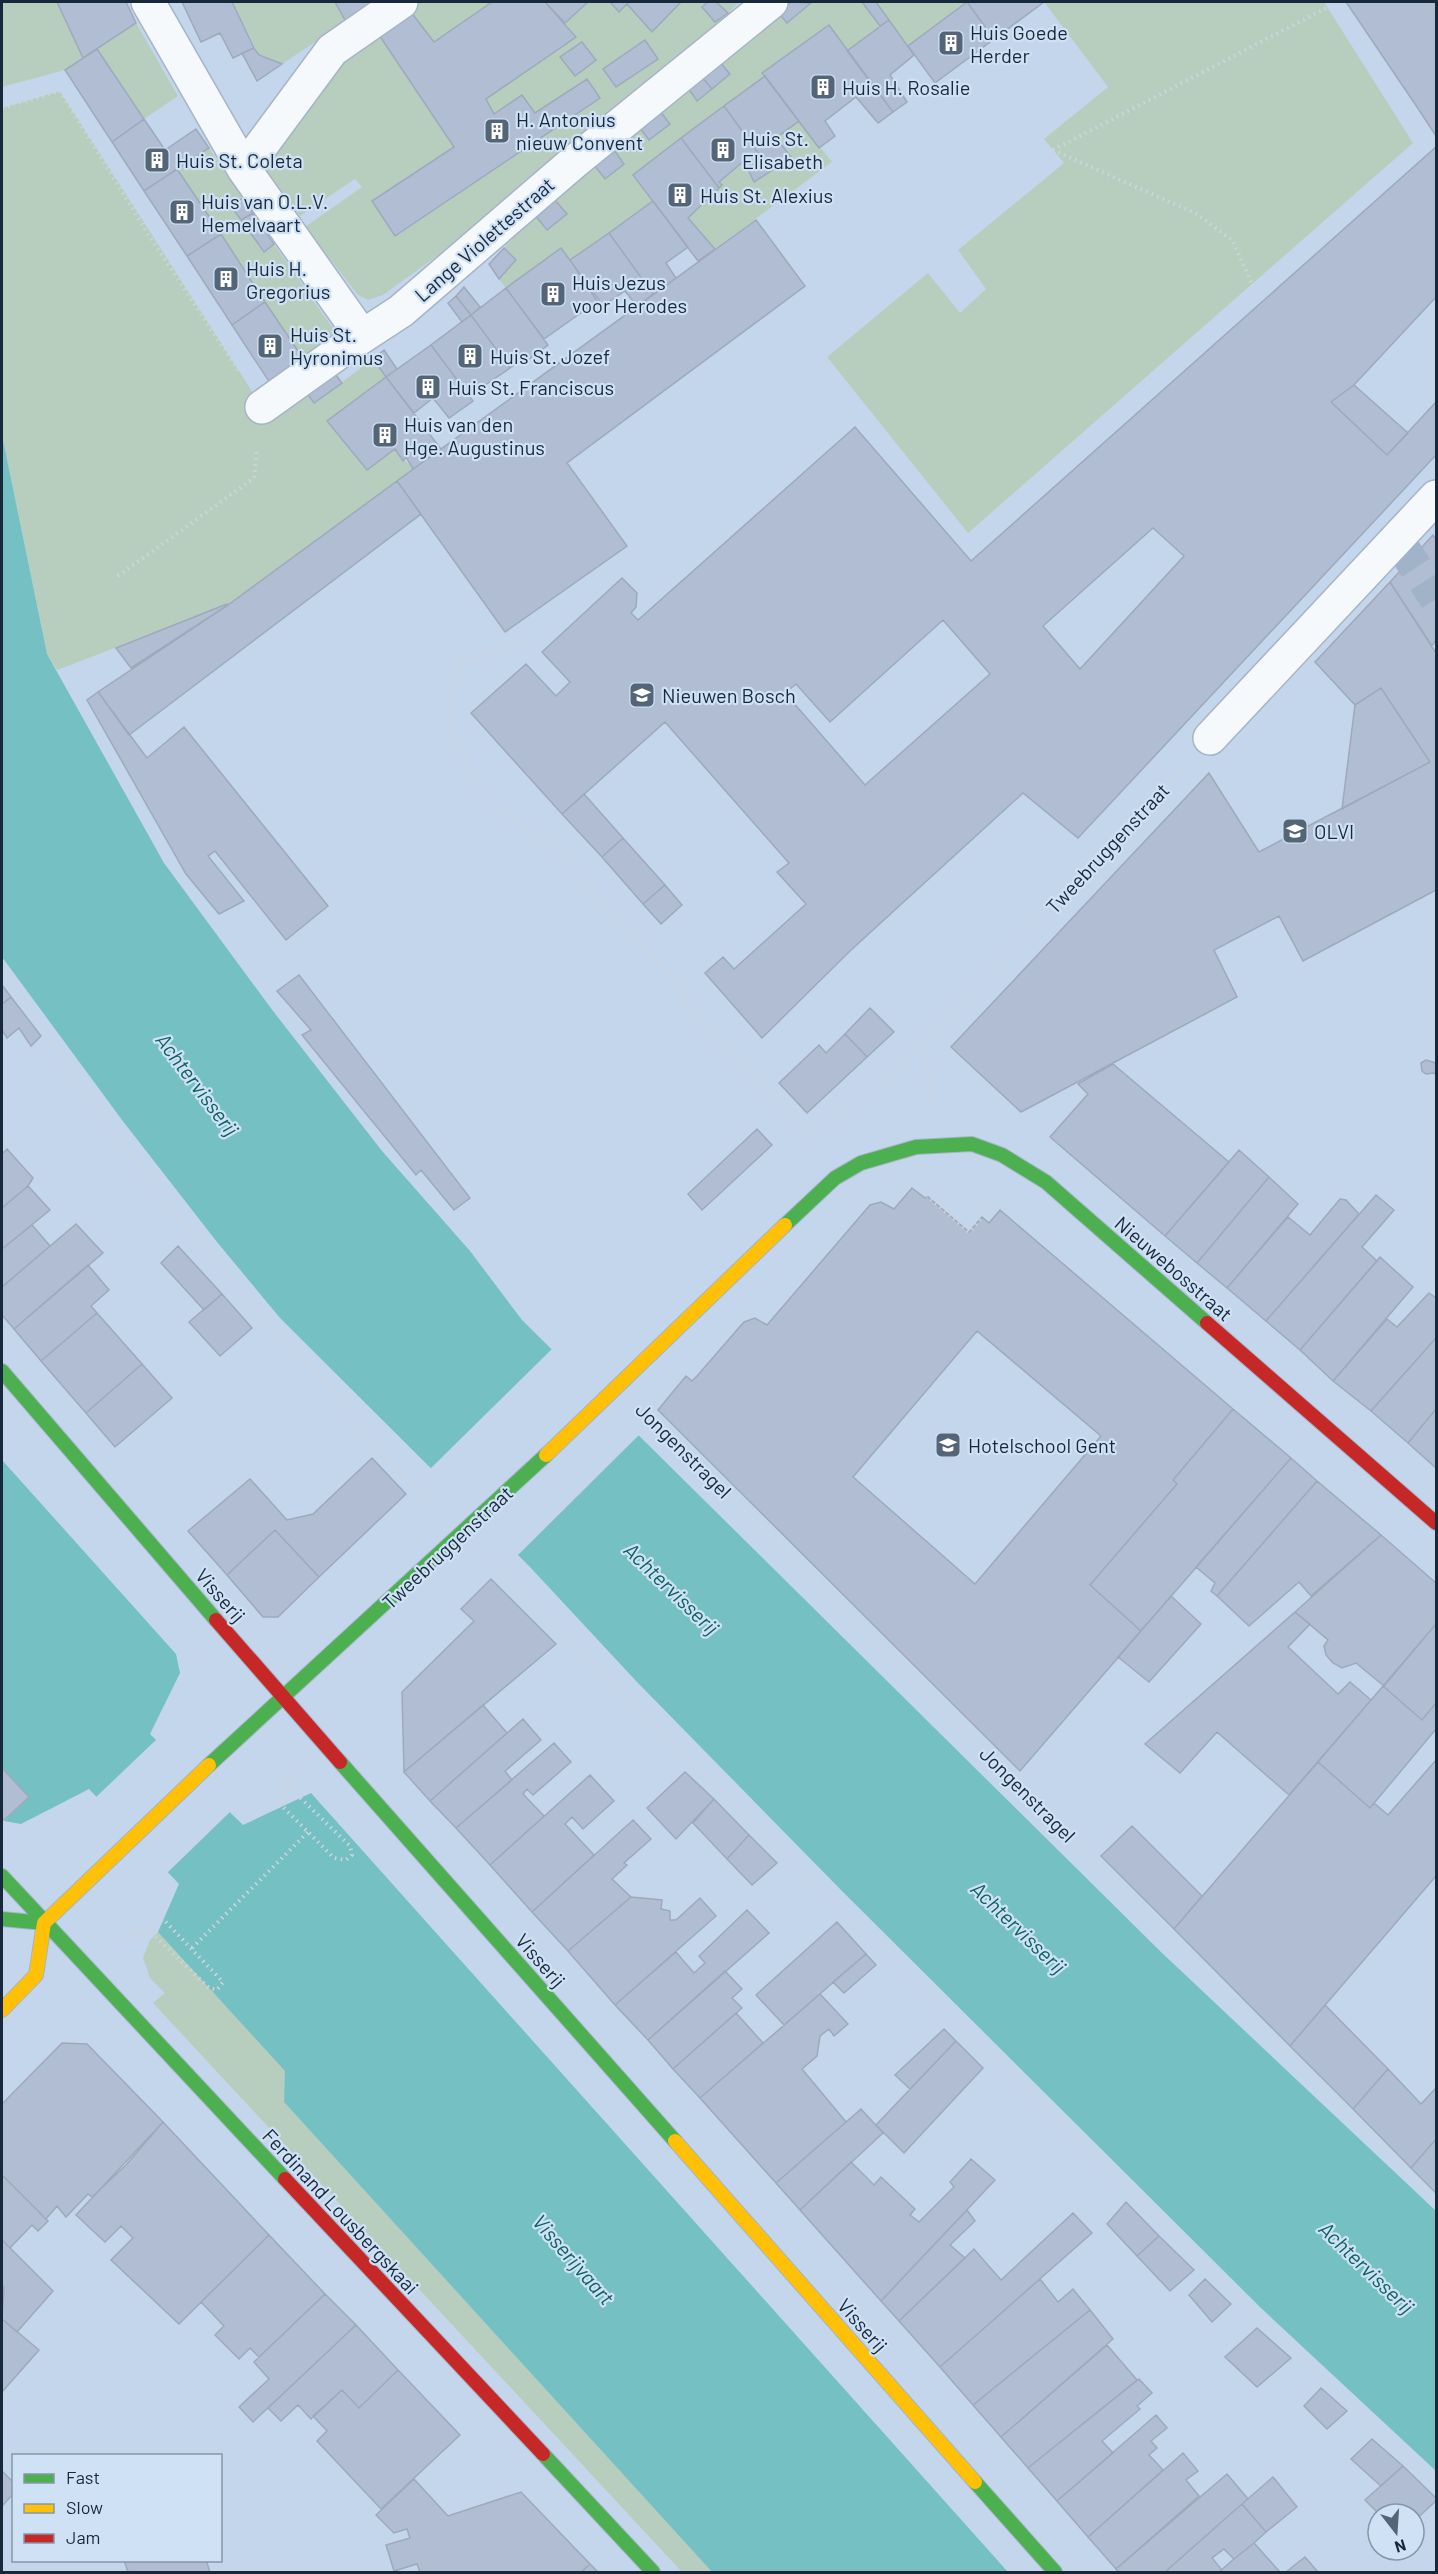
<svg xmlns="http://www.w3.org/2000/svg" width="1438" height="2574" font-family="Barlow,sans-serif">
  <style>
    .green { fill: #b7cebe; fill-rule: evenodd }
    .water { fill: #74c0c3 }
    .pier { fill: #c4d6eb }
    .building { fill: #b1bdd3; stroke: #9ea9bc; stroke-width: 1.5; fill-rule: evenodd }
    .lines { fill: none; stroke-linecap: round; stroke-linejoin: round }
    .street-tunnel { stroke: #a1b3c8; stroke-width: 33; stroke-dasharray: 33 16; stroke-linecap: butt }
    .street-casing { stroke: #a5b4c7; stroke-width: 36 }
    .fast-casing { stroke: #a5b4c7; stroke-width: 16 }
    .slow-casing { stroke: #a5b4c7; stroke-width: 16 }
    .jam-casing { stroke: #a5b4c7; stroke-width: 16 }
    .path { stroke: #cfd5dd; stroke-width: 4; stroke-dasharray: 1.5 4.5; stroke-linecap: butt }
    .street { stroke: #f6f9fc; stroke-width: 33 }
    .fast { stroke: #4caf50; stroke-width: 14 }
    .slow { stroke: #ffc107; stroke-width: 14 }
    .jam { stroke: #c62828; stroke-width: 14 }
    .labels { text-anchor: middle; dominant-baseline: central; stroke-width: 4.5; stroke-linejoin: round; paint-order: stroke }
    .poi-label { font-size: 20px; fill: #17283a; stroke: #cfe1f5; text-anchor: start }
    .street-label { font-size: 20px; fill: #17283a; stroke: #cfe1f5 }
    .water-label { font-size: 21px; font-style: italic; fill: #0c6260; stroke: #cfe1f5 }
  </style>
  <rect width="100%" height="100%" fill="#c4d6eb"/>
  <!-- green -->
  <path class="green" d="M2,2H57L83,58L65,70L2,87Z
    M232,2H335L346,22L282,64L259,55Z
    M416,2H492L434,42L407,7Z
    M588,2H610L619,12L627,4L652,32L681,2H708L702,8L715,22L728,13L716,2H739L728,13L653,81L539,170L455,243L383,295L368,300L358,295L305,227L362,187L355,179L300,216L267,171V160L344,52L375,29L454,147L372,201L396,236L600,98L587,79L535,113L522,95L494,114L486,99L576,37L565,23ZM645,41L658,59L615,87L603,69ZM581,42L596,60L575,75L561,57Z
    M810,2H862L880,26L847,51L828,26L762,72L765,76L634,174L653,201L570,260L561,248L506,288L499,279L516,260L504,248L534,214L547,230L566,214L554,199L594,165L605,179L624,164L614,150L640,128L649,140L670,124L660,111L688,88L697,101L729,73L719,61L778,12L787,23L811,4Z
    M876,2H968L908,46Z
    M1044,2H1324L1413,143L968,533L827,357L928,273L960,313L986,289L958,250L1064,163L1044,139L1108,87Z
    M136,23L178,96L144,119L97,49Z
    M60,91L262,407L305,391L314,403L373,359L386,377L327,421L366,470L395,449L413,469L228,605L57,670L47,654L2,435V108Z
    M799,121L832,162L715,249L688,218L721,186L719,182L744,162L754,182L791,158L776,138Z
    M209,148L243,198L231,206L263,252L274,244L343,343L309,367L177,169Z
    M158,1932L286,2071L284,2102L712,2572H682L153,2003L165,1993L150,1978L143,1958L150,1940Z"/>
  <!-- water -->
  <path class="water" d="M2,435L47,654L164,863L273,1011L382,1151L470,1251L522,1320L1161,1952L1436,2211V2471L1261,2308L843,1892L637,1682L530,1567L280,1318L217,1242L122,1120L2,957Z
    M2,1460L176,1654L180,1673L150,1734L243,1825L311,1793L1008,2572H712L284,2102L285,2071L158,1932L179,1884L89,1789L21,1824L4,1821L29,1797L2,1769Z"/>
  <!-- pier -->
  <path class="pier" d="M554,1347L641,1433L516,1557L429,1470Z
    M158,1738L232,1810L166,1874L94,1799Z"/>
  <!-- building -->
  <path class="building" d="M57,2H126L136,23L83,58Z
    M182,2H232L254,48L233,58L220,33L201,42Z
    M335,2H376L346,22Z
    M492,2H545L576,37L486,99L494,114L522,95L535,113L587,79L600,98L395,236L372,201L454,147L375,29L407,7L434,42Z
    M545,2H588L565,23Z
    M610,2H629L619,12Z
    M629,2H681L652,32L627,4Z
    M708,2H716L728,13L715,22L702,7Z
    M791,2L811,3L787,23L778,12Z
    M862,2H876L889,20L880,26Z
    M967,2L994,39L935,83L908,46Z
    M967,2H1044L994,39Z
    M1346,2H1436V136L1417,107Z
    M889,20L914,55L890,75L907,102L893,112L847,51Z
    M829,25L893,112L878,123L856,97L825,121L835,136L819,148L762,73Z
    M645,40L658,59L616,87L603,69Z
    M582,42L596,60L575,76L560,57Z
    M254,48L259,55L282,64L257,81L242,53Z
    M97,49L144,119L112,142L65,70Z
    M719,61L730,74L712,89L701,76Z
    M701,76L712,89L697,101L688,88Z
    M765,76L799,121L776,138L791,157L771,171L724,106Z
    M724,106L771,171L754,182L744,161L719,182L722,185L719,188L681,138Z
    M660,111L670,124L649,140L640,128Z
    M144,119L165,150L196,129L209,148L144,191L112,142Z
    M681,138L719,188L688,218L715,249L698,261L633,175Z
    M1436,147V297L1354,385L1331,402L1387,455L1436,402V455L1078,838L1023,793L850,951L762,1038L705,973L723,957L734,969L806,904L777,872L789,863L665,722L562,814L471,713L526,664L556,696L570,682L542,652L622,578L637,593L636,607L631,613L638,620L855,427L971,561ZM1153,528L1184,556L1080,669L1043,626ZM943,620L990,674L865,785L785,693L796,684L830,722Z
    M614,150L624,164L605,179L594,165Z
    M177,169L221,234L187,256L144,191Z
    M243,198L253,213L241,220L231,206Z
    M554,199L567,214L547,230L534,214Z
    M653,201L688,247L666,263L676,278L653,294L609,233Z
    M253,213L274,244L264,252L241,220Z
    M756,220L805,286L567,463L627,546L505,632L397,481Z
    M609,233L653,294L637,306L625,291L601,307L570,260Z
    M221,234L265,302L232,325L187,256Z
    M504,248L516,260L499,279L489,264Z
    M561,248L599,300L544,339L506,288Z
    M464,287L480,307L471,315L456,296Z
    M506,288L548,345L528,360L526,357L510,368L471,315Z
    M456,296L471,315L462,322L448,303Z
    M265,302L309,367L276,392L232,325Z
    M471,315L510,368L469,396L431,345Z
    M431,345L473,401L449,418L433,398L414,413L386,377Z
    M384,350L397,369L386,377L373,359Z
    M333,371L342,383L314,403L305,391Z
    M386,377L441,449L413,469L406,457L403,461L395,449L367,470L327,421Z
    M1354,385L1408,433L1387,455L1331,402Z
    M397,481L421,514L129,735L98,692L228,605Z
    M1433,535L1436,540V640L1432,646L1390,582Z
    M1390,582L1436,653V890L1303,961L1279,916L1214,950L1237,997L1021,1112L951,1047L1209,773L1259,852L1430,762L1381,688L1355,705L1315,662Z
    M228,605L131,668L116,648L227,604Z
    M1381,688L1430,762L1342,809L1355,705Z
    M98,692L147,758L184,727L328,906L286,940L215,851L208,856L244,901L219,914L186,874L87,700Z
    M584,794L623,838L602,857L562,814Z
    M623,838L665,885L643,904L602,857Z
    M665,885L682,905L661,924L643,904Z
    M299,975L470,1198L454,1210L421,1170L416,1175L302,1035L311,1030L277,991Z
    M2,985L11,997L2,1004Z
    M11,997L41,1036L31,1046L19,1028L7,1038L2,1030V1004Z
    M870,1008L894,1032L867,1057L845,1034Z
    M845,1034L867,1057L807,1113L779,1083L819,1045L826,1053Z
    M1426,1060L1436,1063V1075L1434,1073L1426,1074L1422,1071L1421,1063Z
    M1113,1064L1229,1162L1165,1236L1050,1137L1088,1094L1078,1084Z
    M757,1129L772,1145L702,1210L688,1194Z
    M7,1149L33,1178L28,1186L2,1208V1154Z
    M1239,1150L1269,1177L1197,1263L1165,1236Z
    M1269,1177L1298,1204L1227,1288L1197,1263Z
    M28,1186L50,1210L2,1249V1208Z
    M912,1188L925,1198L927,1196L969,1232L982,1217L989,1223L1000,1210L1233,1409L1173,1480L1177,1484L1090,1585L1141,1631L1020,1771L658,1410L686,1376L692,1381L697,1376L744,1322L755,1318L767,1325L870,1205L881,1202L894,1209ZM977,1331L1101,1436L975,1584L853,1477Z
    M1376,1195L1394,1210L1362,1247L1377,1261L1300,1350L1266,1321Z
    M1340,1199L1346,1200L1359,1214L1266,1321L1227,1288L1288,1217L1310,1235Z
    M76,1224L103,1253L14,1329L2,1315V1287Z
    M32,1225L50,1246L2,1287V1249Z
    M178,1246L222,1294L204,1310L161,1263Z
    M1380,1257L1413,1287L1333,1381L1300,1350Z
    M88,1265L109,1290L91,1306L97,1313L41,1361L14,1329Z
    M1429,1293L1436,1298V1338L1371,1411L1333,1381L1387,1319L1397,1327Z
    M222,1294L252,1328L220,1356L189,1322Z
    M97,1313L142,1364L86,1413L41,1361Z
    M1436,1338V1409L1408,1443L1371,1411Z
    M142,1364L172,1398L115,1447L86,1413Z
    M1233,1409L1291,1458L1141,1631L1090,1585L1177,1484L1173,1480Z
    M1436,1409V1468L1408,1443Z
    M372,1458L406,1494L319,1577L275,1530L227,1575L188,1531L250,1479L287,1520L313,1514Z
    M1291,1458L1317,1481L1217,1596L1211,1591L1215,1583L1196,1567Z
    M1317,1481L1381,1535L1311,1596L1299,1582L1249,1626L1217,1596Z
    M275,1530L319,1577L278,1617H263L227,1575Z
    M1381,1535L1436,1583V1624L1384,1686L1356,1663L1342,1668L1333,1663L1326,1655L1324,1646L1328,1640L1295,1612Z
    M491,1579L556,1644L404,1772L402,1692L474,1621L461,1609Z
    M1171,1596L1201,1624L1149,1682L1118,1657Z
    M1295,1612L1310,1624L1288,1647L1338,1694L1350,1682L1371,1700L1289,1795L1217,1732L1180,1773L1145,1744Z
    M1436,1624V1703L1422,1720L1383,1686Z
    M1383,1686L1422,1720L1436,1703V1729L1370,1808L1318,1762Z
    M483,1705L507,1733L430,1801L404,1772Z
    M523,1719L541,1740L505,1771L512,1780L456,1828L430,1801Z
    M554,1743L571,1762L533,1795L527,1789L523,1794L544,1816L490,1865L456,1828Z
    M1436,1760V1876L1290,2046L1174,1929L1318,1762L1370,1808L1374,1803L1388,1815Z
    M2,1768L29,1797L4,1820L2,1818Z
    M685,1772L714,1799L676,1839L647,1808Z
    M590,1775L614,1801L583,1829L572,1817L565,1824L594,1855L532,1912L490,1865Z
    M714,1799L749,1835L727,1859L693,1823Z
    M633,1820L651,1839L624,1863L627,1865L612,1879L631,1897L568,1951L532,1912Z
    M1132,1826L1202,1896L1174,1929L1101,1856Z
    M749,1835L777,1863L752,1885L727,1859Z
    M631,1897L662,1900L661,1909L670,1911V1920H676L700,1898L716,1916L615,2005L568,1951Z
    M747,1910L769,1933L648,2040L615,2005L676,1952L694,1973L705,1963L699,1956Z
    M837,1922L866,1954L784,2025L756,1995Z
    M866,1954L876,1965L844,1993L833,1982Z
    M725,1971L742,1989L732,1998L742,2008L673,2069L648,2040Z
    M820,1994L848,2024L834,2036L829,2029L820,2036L817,2056L802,2069L846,2122L776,2183L700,2098Z
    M1325,2005L1388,2069L1353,2109L1290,2046Z
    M736,2013L763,2043L700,2098L673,2069Z
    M944,2029L956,2041L910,2089L895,2075Z
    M956,2041L983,2068L904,2153L876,2125Z
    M62,2043L87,2044L163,2122L126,2165L92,2197L88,2194L66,2217L57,2206L46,2219L2,2175V2104Z
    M1388,2069L1421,2104L1436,2088V2139L1411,2168L1353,2109Z
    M861,2109L883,2133L800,2210L776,2183Z
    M163,2122L269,2235L179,2324L111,2260L133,2238L121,2226L105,2242L76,2215Z
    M1436,2139V2193L1411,2168Z
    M971,2159L995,2180L881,2301L800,2210L851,2162L874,2185L881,2177L915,2209L910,2215L919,2222L954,2187L950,2182Z
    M2,2175L48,2221L38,2231L32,2225L10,2248L2,2240Z
    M1126,2202L1159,2236L1137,2256L1107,2224Z
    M967,2210L975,2221L950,2245L965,2258L899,2321L881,2301Z
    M1073,2213L1092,2233L940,2367L899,2321L974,2249L1001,2280Z
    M269,2235L325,2294L259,2357L250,2348L239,2359L215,2335L224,2326L201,2302Z
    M1159,2236L1194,2270L1170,2291L1137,2256Z
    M2,2240L53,2291L17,2332L2,2319L4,2287L2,2285Z
    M1040,2279L1058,2302L1073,2289L1090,2310L973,2405L940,2367Z
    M1205,2279L1231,2304L1212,2322L1189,2295Z
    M325,2294L356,2325L253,2422L239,2407L269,2379L254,2362Z
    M1090,2310L1113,2339L1001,2437L973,2405Z
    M2,2319L39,2350L2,2392Z
    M356,2325L398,2370L359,2408L342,2390L311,2419L298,2405L281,2421L268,2408Z
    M1257,2328L1291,2358L1257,2387L1225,2357Z
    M1107,2345L1137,2380L1028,2468L1001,2437Z
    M398,2370L460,2435L381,2509L317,2441L327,2431L313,2416L342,2390L359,2408Z
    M1139,2379L1152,2393L1137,2406L1140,2409L1102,2441L1113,2453L1057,2501L1028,2468Z
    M1321,2388L1347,2411L1327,2429L1304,2406Z
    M1156,2415L1167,2428L1151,2441L1157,2448L1149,2455L1163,2470L1088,2537L1057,2501Z
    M1372,2439L1403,2466L1381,2486L1351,2459Z
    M1183,2453L1198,2471L1186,2480L1199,2496L1116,2569L1088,2537Z
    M1403,2466L1436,2498V2501L1414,2521V2514H1379L1365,2500Z
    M2,2471L14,2483V2493L2,2506Z
    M1227,2474L1248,2499L1242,2504L1165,2572H1119L1116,2569Z
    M1273,2477L1297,2507L1266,2532L1242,2504Z
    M414,2479L448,2516L521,2492L590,2564L581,2572H420L417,2564L394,2571L386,2545L410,2538L407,2529L394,2533L376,2515Z
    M1242,2504L1266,2532L1254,2543L1234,2559L1224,2549L1212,2558L1222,2570L1219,2572H1165Z
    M1254,2543L1280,2572H1219L1234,2559Z
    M1305,2557L1318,2572H1286Z
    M124,2560H206L210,2572H128Z
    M590,2564L598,2572H581Z"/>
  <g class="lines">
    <!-- street-tunnel -->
    <path class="street-tunnel" d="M1398,540L1436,599"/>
    <!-- street casing -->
    <g class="street-casing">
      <path id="street" d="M148,2L244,169L332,50L401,2
        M244,169L362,336
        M262,407L346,347L401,311L574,162L771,2
        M1210,738L1436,497"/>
    </g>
    <!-- fast casing -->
    <g class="fast-casing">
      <path id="fast" d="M785,1225L835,1178L861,1163L916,1147L972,1144L1002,1155L1046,1182L1207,1323
        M2,1371L216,1620
        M340,1762L675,2141
        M209,1765L546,1455
        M2,1876L285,2179
        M2,1919L44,1923
        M543,2454L653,2572
        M975,2482L1055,2572"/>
    </g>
    <!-- slow casing -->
    <g class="slow-casing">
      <path id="slow" d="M546,1455L785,1225
        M44,1923L209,1765
        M2,2010L36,1975L44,1923
        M675,2141L975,2482"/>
    </g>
    <!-- jam casing -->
    <g class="jam-casing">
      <path id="jam" d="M1207,1323L1436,1523
        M216,1620L340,1762
        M285,2179L543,2454"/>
    </g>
    <!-- path -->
    <path class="path" d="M2,108L60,91L148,234L238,370
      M1053,150L1328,7
      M1053,150L1197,214L1233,241L1252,284
      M118,576L254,478L257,448
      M524,643L462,663L449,695L452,729L471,779L486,802L548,841L676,981L696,1021L816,1141
      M2,973L109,1124L195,1237L268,1321L335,1392L373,1443L431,1505
      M923,1043L933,1103
      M827,1130L923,1042L1181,769
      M922,1191L969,1232L997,1200
      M651,1416L1436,2200
      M492,1560L1254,2314L1436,2486
      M287,1785L282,1806L334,1858L346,1860L352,1855L350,1846L287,1785L292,1771
      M121,1939L153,1934L209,1988L217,1990L223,1982L163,1919L136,1936
      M192,1948L308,1832"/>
    <!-- street -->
    <use href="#street" class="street"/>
    <!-- fast -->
    <use href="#fast" class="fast"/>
    <!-- slow -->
    <use href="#slow" class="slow"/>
    <!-- jam -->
    <use href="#jam" class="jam"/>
  </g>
  <!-- icons -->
  <defs>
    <g id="building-square" transform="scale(1.35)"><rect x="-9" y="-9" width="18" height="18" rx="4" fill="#546578" stroke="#cfe1f5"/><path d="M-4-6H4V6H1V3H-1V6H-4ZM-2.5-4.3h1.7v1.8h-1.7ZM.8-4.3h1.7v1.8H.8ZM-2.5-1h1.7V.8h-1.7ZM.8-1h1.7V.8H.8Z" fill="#fff"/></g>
    <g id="school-square" transform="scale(1.35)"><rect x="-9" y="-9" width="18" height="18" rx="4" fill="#546578" stroke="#cfe1f5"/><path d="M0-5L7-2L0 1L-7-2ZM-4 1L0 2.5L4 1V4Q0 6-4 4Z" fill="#fff"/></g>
  </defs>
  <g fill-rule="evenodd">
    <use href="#building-square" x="951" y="43"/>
    <use href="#building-square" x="823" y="87"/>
    <use href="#building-square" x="497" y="131"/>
    <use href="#building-square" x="723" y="150"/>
    <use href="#building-square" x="157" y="160"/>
    <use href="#building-square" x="680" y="195"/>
    <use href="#building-square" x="182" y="212"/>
    <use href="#building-square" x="226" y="279"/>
    <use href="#building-square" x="553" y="294"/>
    <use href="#building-square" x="270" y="346"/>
    <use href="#building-square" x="470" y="356"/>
    <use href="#building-square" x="428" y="387"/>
    <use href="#building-square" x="385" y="435"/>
    <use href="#school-square" x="642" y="695"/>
    <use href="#school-square" x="1295" y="831"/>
    <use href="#school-square" x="948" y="1445"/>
  </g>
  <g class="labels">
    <!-- poi labels -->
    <g class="poi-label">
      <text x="970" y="32">Huis Goede<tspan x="970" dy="23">Herder</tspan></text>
      <text x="842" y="87">Huis H. Rosalie</text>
      <text x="516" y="119">H. Antonius<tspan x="516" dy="23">nieuw Convent</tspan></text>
      <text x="742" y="138">Huis St.<tspan x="742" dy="23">Elisabeth</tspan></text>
      <text x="176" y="160">Huis St. Coleta</text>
      <text x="700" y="195">Huis St. Alexius</text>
      <text x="201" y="201">Huis van O.L.V.<tspan x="201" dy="23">Hemelvaart</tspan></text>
      <text x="246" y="268">Huis H.<tspan x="246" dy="23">Gregorius</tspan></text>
      <text x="572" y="282">Huis Jezus<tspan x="572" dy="23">voor Herodes</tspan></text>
      <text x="290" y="334">Huis St.<tspan x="290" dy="23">Hyronimus</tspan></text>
      <text x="490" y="356">Huis St. Jozef</text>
      <text x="448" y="387">Huis St. Franciscus</text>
      <text x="404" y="424">Huis van den<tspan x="404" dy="23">Hge. Augustinus</tspan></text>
      <text x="662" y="695">Nieuwen Bosch</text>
      <text x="1314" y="831">OLVI</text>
      <text x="968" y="1445">Hotelschool Gent</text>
    </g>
    <!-- street labels -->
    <g class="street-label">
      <text transform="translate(484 239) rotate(-41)">Lange Violettestraat</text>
      <text transform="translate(1107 848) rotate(-47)">Tweebruggenstraat</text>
      <text transform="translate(1174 1268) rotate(41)">Nieuwebosstraat</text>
      <text transform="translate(684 1450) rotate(45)">Jongenstragel</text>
      <text transform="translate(447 1547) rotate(-43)">Tweebruggenstraat</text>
      <text transform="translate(221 1595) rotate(49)">Visserij</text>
      <text transform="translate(1028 1794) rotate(45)">Jongenstragel</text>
      <text transform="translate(541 1960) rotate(49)">Visserij</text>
      <text transform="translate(341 2211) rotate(47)">Ferdinand Lousbergskaai</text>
      <text transform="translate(863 2325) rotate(49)">Visserij</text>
    </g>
    <!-- water labels -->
    <g class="water-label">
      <text transform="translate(198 1084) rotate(53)">Achtervisserij</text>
      <text transform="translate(672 1588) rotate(44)">Achtervisserij</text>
      <text transform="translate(1019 1927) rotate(44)">Achtervisserij</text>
      <text transform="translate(574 2259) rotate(49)">Visserijvaart</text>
      <text transform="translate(1367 2267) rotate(44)">Achtervisserij</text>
    </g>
  </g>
  <!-- border -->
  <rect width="1438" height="2574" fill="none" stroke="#17283a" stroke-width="6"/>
  <!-- legend -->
  <rect x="12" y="2454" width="210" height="108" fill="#cfe1f5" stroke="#8597aa" stroke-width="1.5"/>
  <rect x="24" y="2474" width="30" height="9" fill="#4caf50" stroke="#8597aa" stroke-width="1.5"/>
  <text x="66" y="2484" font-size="18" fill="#17283a">Fast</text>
  <rect x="24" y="2504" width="30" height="9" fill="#ffc107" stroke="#8597aa" stroke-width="1.5"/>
  <text x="66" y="2514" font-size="18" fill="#17283a">Slow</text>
  <rect x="24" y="2534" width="30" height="9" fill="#c62828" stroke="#8597aa" stroke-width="1.5"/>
  <text x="66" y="2544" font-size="18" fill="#17283a">Jam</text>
  <!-- north arrow -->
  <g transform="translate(1396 2532) rotate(163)"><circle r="28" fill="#cfe1f5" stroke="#8597aa" stroke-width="1.5"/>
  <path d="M0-4.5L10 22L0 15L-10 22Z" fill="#546578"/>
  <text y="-9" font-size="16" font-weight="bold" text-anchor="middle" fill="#17283a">N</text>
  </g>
</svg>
